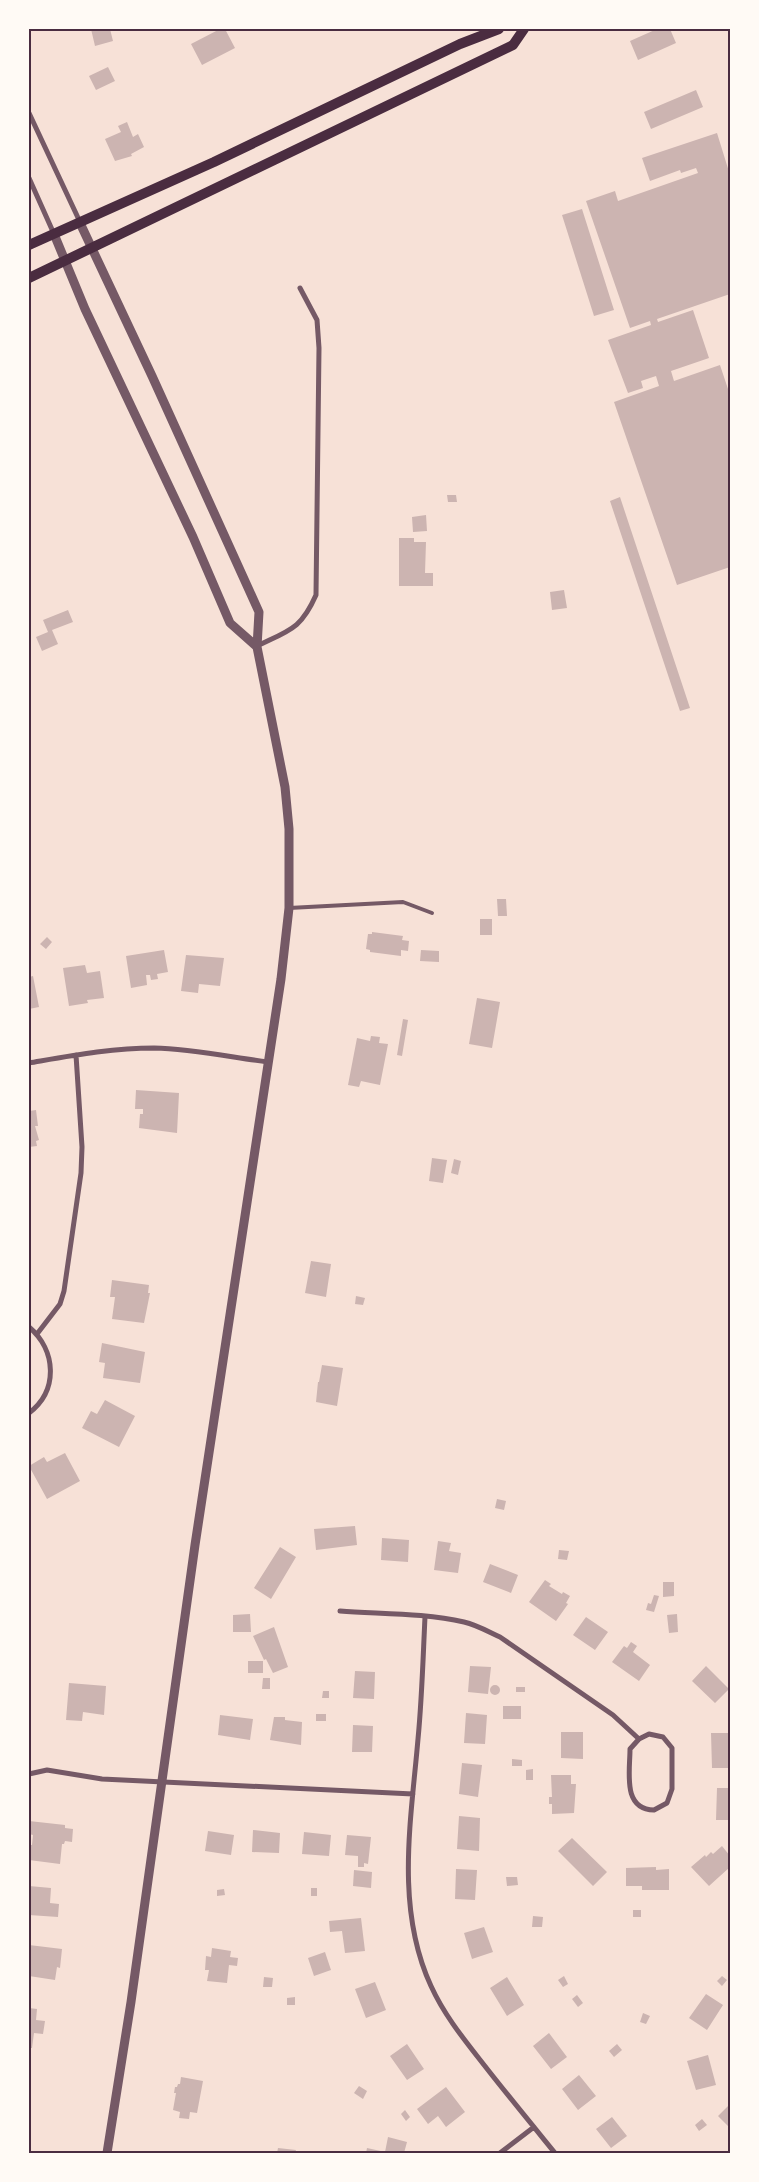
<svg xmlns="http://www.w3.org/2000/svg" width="759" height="2182" font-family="Montserrat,sans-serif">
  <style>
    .building { fill: #ccb4b1 }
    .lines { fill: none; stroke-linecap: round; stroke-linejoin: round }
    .service { stroke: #755966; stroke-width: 4 }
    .minor { stroke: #755966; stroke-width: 5 }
    .tertiary { stroke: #755966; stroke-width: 9 }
    .secondary { stroke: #4a2c40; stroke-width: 10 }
    .neatline { fill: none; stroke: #4a2c40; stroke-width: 2 }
  </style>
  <rect width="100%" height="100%" fill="#f7e1d7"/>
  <!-- building -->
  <path class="building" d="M91,29H110L113,41L95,46Z
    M220,29H225L235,48L202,65L191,44Z
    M657,29H670L676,43L638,60L630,41Z
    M108,67L115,81L96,90L89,76Z
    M696,90L703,107L651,129L644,112Z
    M127,122L133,137L138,134L144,147L131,154L132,156L115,161L105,139L121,132L118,126Z
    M717,133L730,175V294L657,319L658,322L693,310L709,358L671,371L674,381L720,365L730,395V567L677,585L614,402L659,386L656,376L641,381L643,388L628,393L608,340L651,325L650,321L630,328L586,201L615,191L618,201L698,173L696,168L681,173L680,170L650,181L642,158Z
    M582,209L614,310L594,316L562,215Z
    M447,495H456L457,502H448Z
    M620,497L690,708L680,711L610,501Z
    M426,515L427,531L413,532L412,517Z
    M399,538H414V542H426L425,573H433V586H399Z
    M564,590L567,608L552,610L550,592Z
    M68,610L73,622L52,630L58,644L42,651L36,637L48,632L43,620Z
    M497,899H506L507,916H498Z
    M480,919H492V935H480Z
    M372,932L403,936L402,940L409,941L408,951L401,950V956L370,952V950L366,949L368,934H372Z
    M47,937L52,942L46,949L40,944Z
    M164,950L168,972L157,974L158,979L151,980L150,975H146L147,985L131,988L126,956Z
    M421,950L439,951V962L420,961Z
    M186,955L224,958L220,986L199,984L198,993L181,991Z
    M85,965L87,973L100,971L104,998L87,1000L88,1003L69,1006L63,968Z
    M33,976L39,1007L29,1009V977Z
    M477,998L500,1002L492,1048L469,1044Z
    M403,1019L408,1020L402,1056L397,1055Z
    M371,1036L380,1037L379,1043L388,1044L380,1085L361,1081L359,1087L348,1085L357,1038L370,1041Z
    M136,1090L179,1093L177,1133L139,1128L140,1114H143V1109H135Z
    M36,1110L38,1126H35L39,1140L36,1141L37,1146L29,1147V1111Z
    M432,1158L447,1160L443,1183L429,1181Z
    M454,1159L461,1161L458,1175L451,1173Z
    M311,1261L331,1264L326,1297L305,1293Z
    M112,1280L149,1285L148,1293H150L144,1323L112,1319L115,1297H110Z
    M356,1296L365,1298L363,1305L355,1304Z
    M102,1343L145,1352L140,1383L103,1378L105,1363L99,1362Z
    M322,1365L343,1368L337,1406L316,1402L318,1382H319Z
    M105,1400L135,1416L119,1447L82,1428L91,1411L97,1414Z
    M65,1453L80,1481L47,1499L29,1466L44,1457L47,1462Z
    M497,1499L506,1501L504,1510L495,1508Z
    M355,1526L357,1545L316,1550L314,1529Z
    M382,1538L409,1540L408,1562L381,1560Z
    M438,1541L451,1543L449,1551L461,1553L458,1573L434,1570Z
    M280,1547L296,1557L271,1599L254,1588Z
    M559,1550L569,1551L567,1560L558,1559Z
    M490,1564L518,1575L511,1593L483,1582Z
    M545,1580L551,1584L549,1586L562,1594L563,1592L570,1596L566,1603L568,1604L556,1621L529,1602Z
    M663,1582H674V1596L663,1597Z
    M654,1595L659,1596L654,1612L646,1610L648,1603L651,1604Z
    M250,1614L251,1632H233V1615Z
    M677,1614L678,1632L669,1633L667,1615Z
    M586,1617L608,1632L595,1650L573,1635Z
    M274,1627L288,1667L273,1673L266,1659L264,1660L253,1636Z
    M631,1642L637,1646L633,1652L650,1665L639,1681L612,1662L624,1646L627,1648Z
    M248,1661H263V1673H248Z
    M470,1666L491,1667L488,1694L468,1692Z
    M706,1666L729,1689L715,1703L692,1681Z
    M355,1671L375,1672L374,1699L353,1698Z
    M263,1678H270V1689H262Z
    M69,1683L106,1686L104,1715L83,1712L82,1721L66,1720Z
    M490 1690a5 5 0 1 1 10 0a5 5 0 1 1-10 0Z
    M516,1687H525V1692H516Z
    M323,1691H329V1698H322Z
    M503,1706H521V1719H503Z
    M466,1713L487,1715L485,1744L464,1743Z
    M316,1714H326V1721H316Z
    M220,1715L253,1719L250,1740L218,1735Z
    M274,1717H285V1720L302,1722L301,1745L270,1740Z
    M353,1725L373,1726L372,1752H352Z
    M561,1732H583V1759L561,1758Z
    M711,1733H730V1768H712Z
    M512,1759L522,1760V1766H512Z
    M462,1763L482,1765L478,1797L459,1794Z
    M533,1769V1780H526V1770Z
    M551,1775H571V1784H576L574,1813L552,1814V1804H549V1797H552Z
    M717,1788H730V1820H716Z
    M459,1816L480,1818L479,1851L457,1849Z
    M29,1821L65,1825V1828L73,1829L72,1842L65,1841L64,1844H62L60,1864L29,1860V1845H32L33,1835L29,1834Z
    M253,1830L280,1833L279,1853L252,1852Z
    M208,1831L234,1835L231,1855L205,1851Z
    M304,1832L331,1835L329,1856L302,1854Z
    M347,1835L371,1837L368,1864L364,1863V1867H358V1856L345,1855Z
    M572,1838L607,1872L593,1886L558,1851Z
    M722,1846L730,1856V1867L709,1886L691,1867L705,1855L706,1857L711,1852L713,1854Z
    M656,1867V1870L669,1869V1890H642V1886H626V1868Z
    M456,1869L477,1870L475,1900L455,1899Z
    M354,1870L372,1872L371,1888L353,1886Z
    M506,1877H517L518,1885L507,1886Z
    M29,1886L51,1888L50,1903L59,1904L58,1917L29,1915Z
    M311,1888H317V1896H311Z
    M224,1889L225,1895L217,1896V1890Z
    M633,1910H641V1917H633Z
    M533,1916L543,1917L542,1927H532Z
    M361,1918L365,1951L345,1953L342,1931L330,1932L329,1921Z
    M484,1927L493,1952L472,1959L464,1933Z
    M29,1945L62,1949L60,1968L57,1967L55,1980L29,1976Z
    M212,1948L231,1951L230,1957L238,1958L237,1966L229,1965L227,1983L207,1981L209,1970H205L206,1956L211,1957Z
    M325,1952L331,1970L314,1976L308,1958Z
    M564,1976L568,1984L563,1987L558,1980Z
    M722,1976L727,1980L722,1986L717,1981Z
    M264,1977L273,1978L272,1987H263Z
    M507,1977L524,2005L507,2016L490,1988Z
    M375,1982L386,2010L366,2018L355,1989Z
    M706,1994L723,2005L707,2030L689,2018Z
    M577,1995L583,2003L578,2007L572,1999Z
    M295,1997V2005H287V1998Z
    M29,2008L37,2009L36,2020L45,2021L43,2034L34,2033L32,2048H29Z
    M643,2013L650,2016L646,2024L640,2022Z
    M549,2033L567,2057L551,2069L533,2046Z
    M407,2044L424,2069L407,2080L390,2056Z
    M617,2044L622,2050L614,2057L609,2051Z
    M708,2055L716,2085L696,2090L687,2061Z
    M579,2075L596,2096L578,2110L562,2089Z
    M181,2077L203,2081L197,2113L190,2112L189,2119L179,2118L180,2112L173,2110L176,2093H174L175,2087H177L178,2084H180Z
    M359,2086L367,2091L363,2099L354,2093Z
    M446,2087L465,2112L446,2127L438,2116L428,2124L417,2109Z
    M730,2104V2128L718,2116Z
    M405,2110L410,2117L406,2121L401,2114Z
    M612,2117L627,2136L611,2148L596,2129Z
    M702,2119L707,2125L699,2131L695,2125Z
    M388,2137L407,2142L404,2153H366L367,2148L385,2152Z
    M278,2148L296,2150L295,2153H277Z"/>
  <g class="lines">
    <!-- service -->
    <path class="service" d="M289,908L403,902L432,913"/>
    <!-- minor -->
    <path class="minor" d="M29,113L80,222
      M29,178L54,234
      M257,646C290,630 301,629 316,595L319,348L317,320L300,288
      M29,1063C70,1056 112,1048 154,1048C192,1049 230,1057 268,1062
      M29,1327C56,1350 59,1390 29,1413
      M37,1334L60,1304L64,1291L81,1173L82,1147L76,1055
      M340,1611C380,1614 425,1613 464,1622C477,1625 489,1632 500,1637L613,1715L639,1739L649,1734L663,1737L672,1748V1789L667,1803L654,1810C622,1809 630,1772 630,1749L639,1739
      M425,1617C423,1658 422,1698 418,1739C411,1821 395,1908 431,1986C445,2017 467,2043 488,2070C510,2098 533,2126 555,2153
      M29,1774L47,1770L102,1779L413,1794
      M500,2153L534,2127"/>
    <!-- tertiary -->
    <path class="tertiary" d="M80,223L152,376L259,612L257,647L285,787L289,829V908L281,979L195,1545L131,2002L107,2153
      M54,234L85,309L193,537L230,623L257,647"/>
    <!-- secondary -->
    <path class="secondary" d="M29,245L214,162L460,44L499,29
      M29,278L513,45L524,29"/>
  </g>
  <!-- border -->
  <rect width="759" height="2182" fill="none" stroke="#fffaf5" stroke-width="60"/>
  <rect x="30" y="30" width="699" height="2122" class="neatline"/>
</svg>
